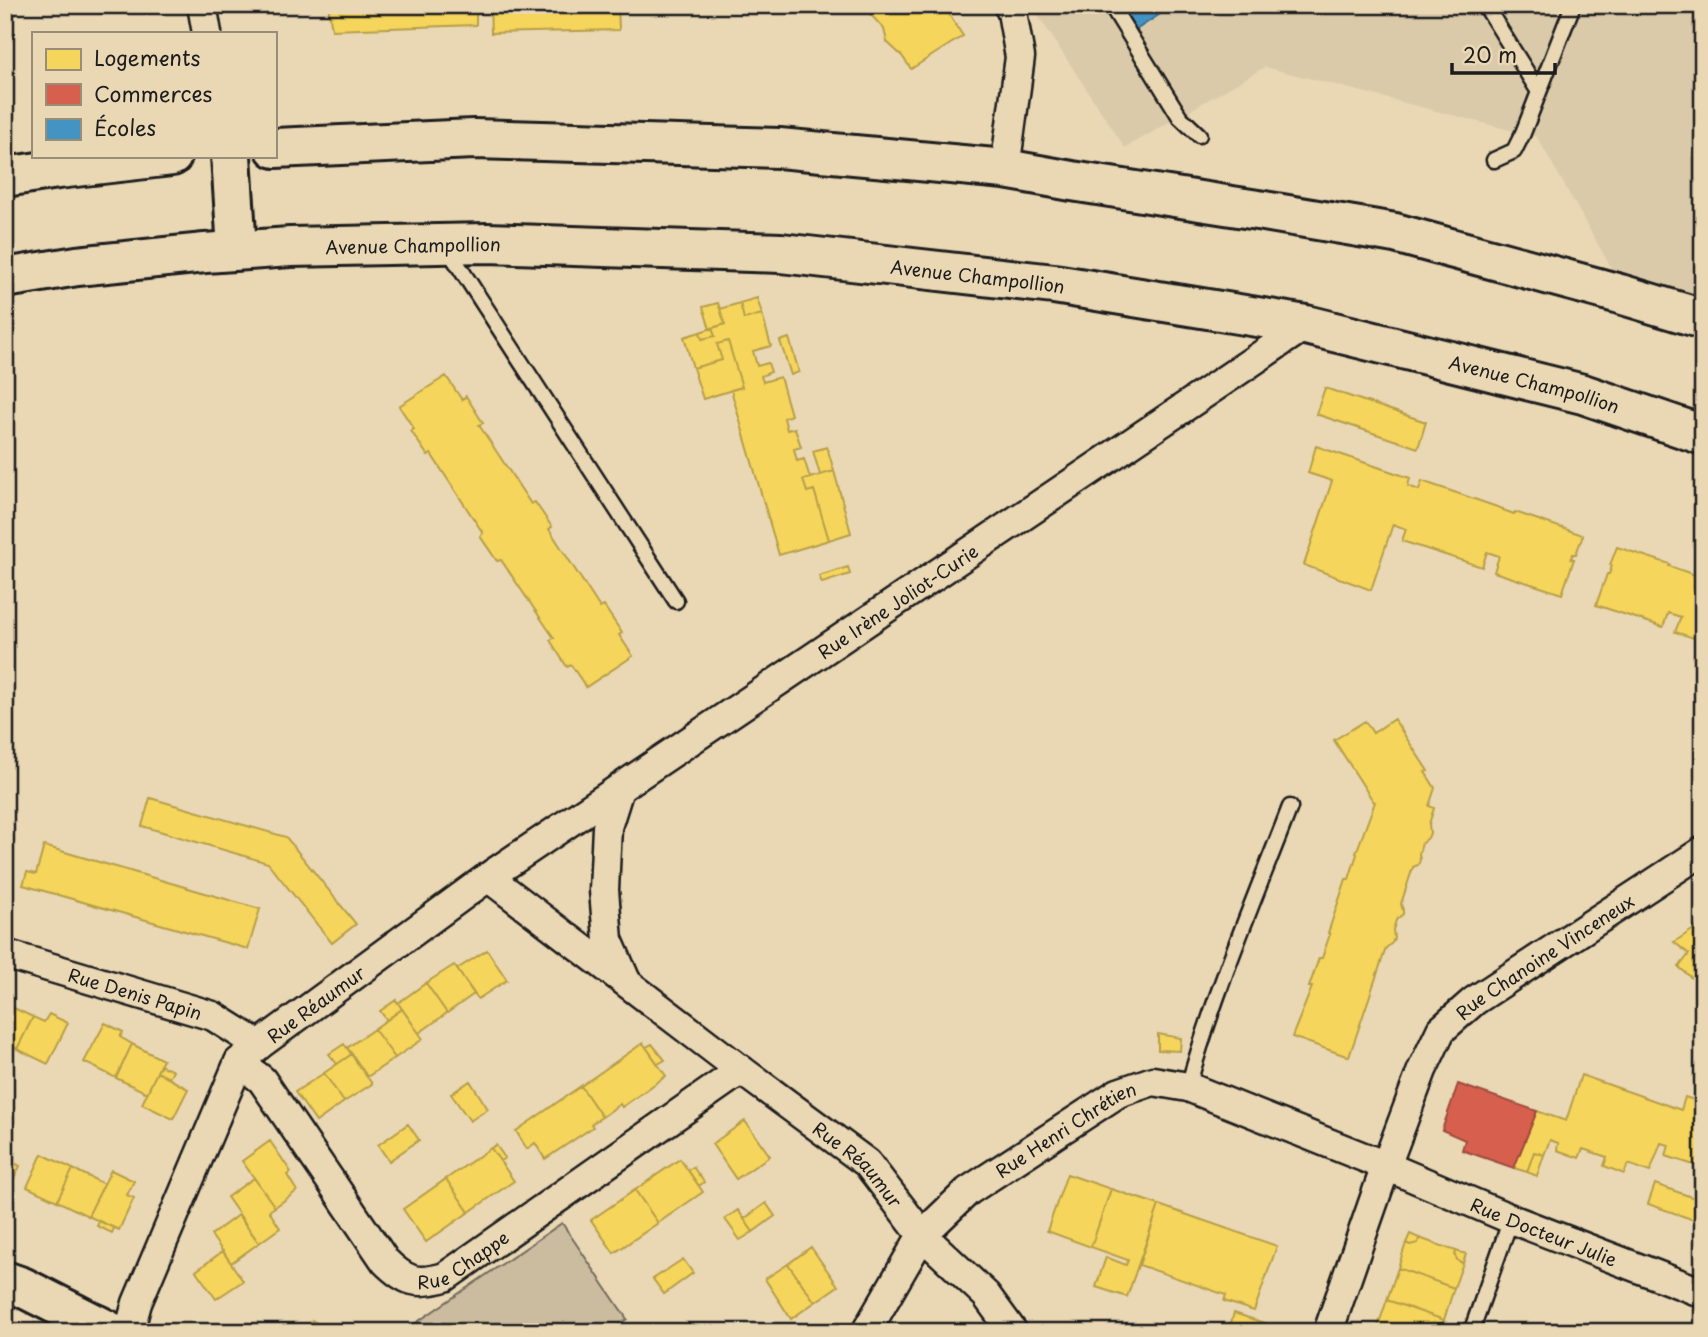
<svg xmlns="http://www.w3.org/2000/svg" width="1708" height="1337" font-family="'Playpen Sans',sans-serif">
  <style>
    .built { fill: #dbcaaa }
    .green { fill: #ccbc9f; stroke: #746c5e; stroke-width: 2 }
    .homes { fill: #f6d55c; stroke: #b59e49; stroke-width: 2 }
    .shops { fill: #d6604d; stroke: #9e4c3e; stroke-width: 2 }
    .schools { fill: #4393c3; stroke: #376f91; stroke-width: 2 }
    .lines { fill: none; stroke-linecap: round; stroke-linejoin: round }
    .lane-casing { stroke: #1c1c1c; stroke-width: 19 }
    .street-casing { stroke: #1c1c1c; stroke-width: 33 }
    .secondary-casing { stroke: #1c1c1c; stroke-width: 44 }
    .primary-casing { stroke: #1c1c1c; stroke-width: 44 }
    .lane { stroke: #ead8b5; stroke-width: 14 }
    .street { stroke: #ead8b5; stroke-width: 28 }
    .secondary { stroke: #ead8b5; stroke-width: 38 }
    .primary { stroke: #ead8b5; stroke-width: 38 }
    .labels { text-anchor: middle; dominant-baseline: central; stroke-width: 7; stroke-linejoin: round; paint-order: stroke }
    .street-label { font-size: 18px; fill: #1c1c1c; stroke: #ead8b5 }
  </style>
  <rect width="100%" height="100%" fill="#ead8b5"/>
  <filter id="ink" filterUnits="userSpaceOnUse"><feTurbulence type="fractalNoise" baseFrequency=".0143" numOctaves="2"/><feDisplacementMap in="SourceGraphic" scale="14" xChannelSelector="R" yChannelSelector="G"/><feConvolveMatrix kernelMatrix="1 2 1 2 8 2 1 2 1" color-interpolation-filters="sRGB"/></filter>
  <g filter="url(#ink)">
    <!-- built -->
    <path class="built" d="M1031,5H1703V319L1620,294L1609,264L1537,137L1265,67L1125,148Z"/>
    <!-- green -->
    <path class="green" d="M562,1223L627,1319L609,1332H414L410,1327Z"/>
    <!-- homes -->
    <path class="homes" d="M328,5H476V25L332,30Z
      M490,5H618L619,30L491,33Z
      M868,5H959L960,7L948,13L963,36L911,69L902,56L887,42L884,29L871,15Z
      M757,298L762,314L744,319L740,303Z
      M718,303L725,324L710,329L703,307Z
      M740,303L744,319L762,314L771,346L753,351L757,366L768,363L771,372L761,376L763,382L780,377L791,415L784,418L787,430L795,428L801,447L794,449L797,461L804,459L810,478L803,480L807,492L814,490L829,540L779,555L731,390L742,387L728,341L717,344L722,360L693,368L684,337L700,332L702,339L715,336L712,328L725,324L720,309Z
      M712,328L715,336L702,339L700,332Z
      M789,338L799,372L791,375L780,341Z
      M728,341L742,387L703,399L693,368L722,360L717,344Z
      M446,376L462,400L466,396L483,423L479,425L531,504L535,502L552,527L549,529L600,608L604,606L622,633L619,635L633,656L586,687L571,665L567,667L550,640L554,638L501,560L497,561L480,536L483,533L431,454L428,456L411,431L414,429L399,406Z
      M1325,388L1426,422L1418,448L1316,414Z
      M1316,446L1410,478L1408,486L1419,490L1422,481L1503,509V510L1514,514L1515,512L1583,535L1576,554H1573L1571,559H1574L1562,594L1494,572L1499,556L1487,552L1482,567L1402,541L1406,529L1393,524L1371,590L1304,565L1332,481L1308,473Z
      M827,447L834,471L820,475L813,451Z
      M834,471L851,533L829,540L814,490L807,492L803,480Z
      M1617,547L1670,564L1669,566L1695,575L1696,573L1703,575V641L1675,632L1681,617L1668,613L1663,627L1596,605L1607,574H1609L1612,566L1610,565Z
      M848,567L850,574L822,583L819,576Z
      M1394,719L1428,771L1425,772L1435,788L1429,806L1434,808L1429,824L1430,833L1428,838L1422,843L1419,854L1420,860L1418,865L1413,867L1401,904L1403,910V914L1396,920L1393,930L1394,938L1392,943L1386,948L1349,1057L1292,1037L1312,987H1309L1319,958H1322L1330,934L1328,933L1346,879H1349L1357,854L1356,853L1375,802L1373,801L1334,740L1365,721L1373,733Z
      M150,798L286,837L356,924L332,943L268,863L142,826Z
      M44,846L260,909L248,949L23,885L27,872L36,874Z
      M1703,923V988L1679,967L1689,954L1674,942Z
      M487,950L507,980L478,999L457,969Z
      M454,965L474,994L447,1013L426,983Z
      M426,983L447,1013L419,1033L398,1003Z
      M396,1000L402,1009L387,1020L380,1011Z
      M5,1004L33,1017L17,1049L5,1043Z
      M402,1009L423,1039L395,1058L374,1029Z
      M49,1014L68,1023L48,1064L17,1049L33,1017L44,1022Z
      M105,1023L123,1032L120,1037L132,1044L116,1078L84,1062Z
      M374,1029L395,1058L367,1077L347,1048Z
      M1158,1034L1181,1038L1180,1051L1158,1050Z
      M643,1043L666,1076L622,1107L620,1104L602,1117L581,1086Z
      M132,1044L163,1060L147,1093L116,1078Z
      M344,1044L352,1054L337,1064L329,1054Z
      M652,1044L665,1060L658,1064L646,1047Z
      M352,1054L372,1084L344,1102L324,1073Z
      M160,1065L173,1071L169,1078L157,1072Z
      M157,1072L188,1089L173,1119L142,1104Z
      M324,1073L344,1102L316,1122L295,1092Z
      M1581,1075L1681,1110L1685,1097L1703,1103V1157H1701L1697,1166L1666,1156L1669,1145L1661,1143L1650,1172L1628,1164L1624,1174L1604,1166L1607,1157L1583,1149L1579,1158L1557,1150L1558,1143L1550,1140L1544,1155L1534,1152L1527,1172L1514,1168L1537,1111L1566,1121Z
      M470,1081L488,1109L470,1121L451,1094Z
      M581,1086L602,1117L591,1124L593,1127L545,1159L535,1143L527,1149L516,1131Z
      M745,1121L770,1156L736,1179L712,1144Z
      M408,1124L419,1140L389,1161L378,1145Z
      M270,1141L291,1172L287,1175L297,1191L275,1207L242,1161Z
      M496,1145L505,1158L500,1161L491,1148Z
      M491,1148L514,1181L469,1212L446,1179Z
      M1534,1152L1544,1155L1537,1176L1527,1172Z
      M42,1154L73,1169L57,1201L27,1187Z
      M5,1158L20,1166L5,1197Z
      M680,1159L703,1192L658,1223L635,1190Z
      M693,1167L704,1182L699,1186L688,1170Z
      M73,1169L104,1184L88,1216L57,1201Z
      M111,1170L134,1181L127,1195L134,1198L119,1230L88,1216Z
      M1067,1174L1111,1189L1091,1247L1047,1231Z
      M254,1178L275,1207L269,1211L280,1228L259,1243L227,1197Z
      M446,1179L469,1212L426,1242L403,1209Z
      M1655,1184L1703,1201V1223L1648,1204Z
      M1111,1189L1159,1205L1127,1297L1096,1287L1106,1257L1126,1265L1128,1260L1091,1247Z
      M635,1190L658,1223L614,1253L591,1220Z
      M766,1203L775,1216L753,1232L744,1219Z
      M1159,1205L1277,1246L1254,1311L1224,1301L1226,1295L1139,1265Z
      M738,1210L753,1232L740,1240L725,1219Z
      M238,1215L259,1243L231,1263L211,1235Z
      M99,1221L114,1228L112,1233L97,1226Z
      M1410,1234L1419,1238L1418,1243L1410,1245L1406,1243Z
      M1419,1238L1456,1251L1455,1256L1458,1261L1463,1263L1454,1288L1398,1268L1406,1243L1410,1245L1418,1243Z
      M811,1247L838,1286L815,1302L788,1264Z
      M223,1251L243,1281L216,1299L196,1271Z
      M1456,1251L1466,1254L1463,1263L1458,1261L1455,1256Z
      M683,1259L693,1273L664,1294L653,1279Z
      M788,1264L815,1302L791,1319L765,1279Z
      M1398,1268L1454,1288L1444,1320L1387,1300Z
      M1387,1300L1444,1320L1440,1332H1376Z
      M1234,1313L1279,1328L1278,1332H1228Z
      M312,1320L332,1332H305Z"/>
    <!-- shops -->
    <path class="shops" d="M1458,1084L1537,1111L1514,1168L1462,1150L1465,1140L1442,1130Z"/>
    <!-- schools -->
    <path class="schools" d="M1118,5H1174L1134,31Z"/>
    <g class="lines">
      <!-- lane casing -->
      <g class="lane-casing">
        <path id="lane" d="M1111,5L1180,117L1199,135
          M1485,5L1539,92
          M1494,160L1514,151L1523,133L1573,5
          M447,248L676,601
          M1188,1087C1215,991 1254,900 1290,807
          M1471,1332L1511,1219"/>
      </g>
      <!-- street casing -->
      <g class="street-casing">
        <g id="street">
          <path d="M202,5L207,33"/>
          <path d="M1005,169L1020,57L1012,12L1008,5"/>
          <path d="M619,789L607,827L604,890L608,940L626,981"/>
          <path id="s1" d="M488,877L741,1070L867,1163L922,1235L866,1332"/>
          <path id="s2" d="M5,954L213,1016L259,1045"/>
          <path id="s3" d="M239,1062L262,1080L385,1261C406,1282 417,1285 445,1277L741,1070"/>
          <path id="s4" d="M129,1332L137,1303L239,1062L259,1045L488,877L1306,325"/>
          <path id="s5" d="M1013,1332L986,1295L922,1235L968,1191L1118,1093L1153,1081L1188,1087L1386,1166L1511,1219L1703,1293"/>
          <path id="s6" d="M1328,1332L1386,1166L1422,1070L1441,1030L1474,1001L1703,851"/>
        </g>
      </g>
      <!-- secondary casing -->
      <g class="secondary-casing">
        <path id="secondary" d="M231,156L237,250
          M5,1281L22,1287L111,1332"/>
      </g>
      <!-- primary casing -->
      <g class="primary-casing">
        <g id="primary">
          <path d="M275,148L474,139L779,148L1005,169L1072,181L1264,211L1395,233L1620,294L1703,319"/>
          <path d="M5,177L58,169L172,156"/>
          <path id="s7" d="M5,278L77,266L205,253L290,247L487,243L781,253L1054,284L1306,325L1583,394L1703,435"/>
        </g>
      </g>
      <!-- lane -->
      <use href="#lane" class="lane"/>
      <!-- street -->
      <use href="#street" class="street"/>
      <!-- secondary -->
      <use href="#secondary" class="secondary"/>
      <!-- primary -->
      <use href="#primary" class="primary"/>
    </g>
  </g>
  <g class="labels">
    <!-- street labels -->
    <g class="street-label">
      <text stroke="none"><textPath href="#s7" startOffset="410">Avenue Champollion</textPath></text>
      <text stroke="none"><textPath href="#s7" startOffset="976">Avenue Champollion</textPath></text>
      <text stroke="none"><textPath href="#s7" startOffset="1544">Avenue Champollion</textPath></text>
      <text stroke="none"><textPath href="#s4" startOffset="1096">Rue Irène Joliot-Curie</textPath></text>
      <text stroke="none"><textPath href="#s6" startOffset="450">Rue Chanoine Vinceneux</textPath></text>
      <text stroke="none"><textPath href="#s2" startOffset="136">Rue Denis Papin</textPath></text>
      <text stroke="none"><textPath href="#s4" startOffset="388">Rue Réaumur</textPath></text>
      <text stroke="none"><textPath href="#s5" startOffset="313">Rue Henri Chrétien</textPath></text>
      <text stroke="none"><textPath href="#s1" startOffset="469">Rue Réaumur</textPath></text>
      <text stroke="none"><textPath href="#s5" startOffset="833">Rue Docteur Julie</textPath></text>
      <text stroke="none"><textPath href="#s3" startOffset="338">Rue Chappe</textPath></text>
    </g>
  </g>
  <!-- margin -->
  <rect width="1708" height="1337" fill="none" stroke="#ead8b5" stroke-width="28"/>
  <rect x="14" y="14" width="1680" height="1309" fill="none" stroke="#1c1c1c" stroke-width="2.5" filter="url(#ink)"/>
  <!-- legend -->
  <rect x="32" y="32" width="245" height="126" fill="#ead8b5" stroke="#988d78" stroke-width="2"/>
  <rect x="46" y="49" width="35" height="21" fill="#f6d55c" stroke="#988d78" stroke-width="2"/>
  <text x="94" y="66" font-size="21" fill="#1c1c1c">Logements</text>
  <rect x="46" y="84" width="35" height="21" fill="#d6604d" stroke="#988d78" stroke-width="2"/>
  <text x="94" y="102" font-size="21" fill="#1c1c1c">Commerces</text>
  <rect x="46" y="119" width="35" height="21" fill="#4393c3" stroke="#988d78" stroke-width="2"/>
  <text x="94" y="136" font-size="21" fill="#1c1c1c">Écoles</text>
  <!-- scale -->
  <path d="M1452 63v10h103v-10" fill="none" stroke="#1c1c1c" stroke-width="3.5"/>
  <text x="1463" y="63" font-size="21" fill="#1c1c1c" stroke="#ead8b5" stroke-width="5" paint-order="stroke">20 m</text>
</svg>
